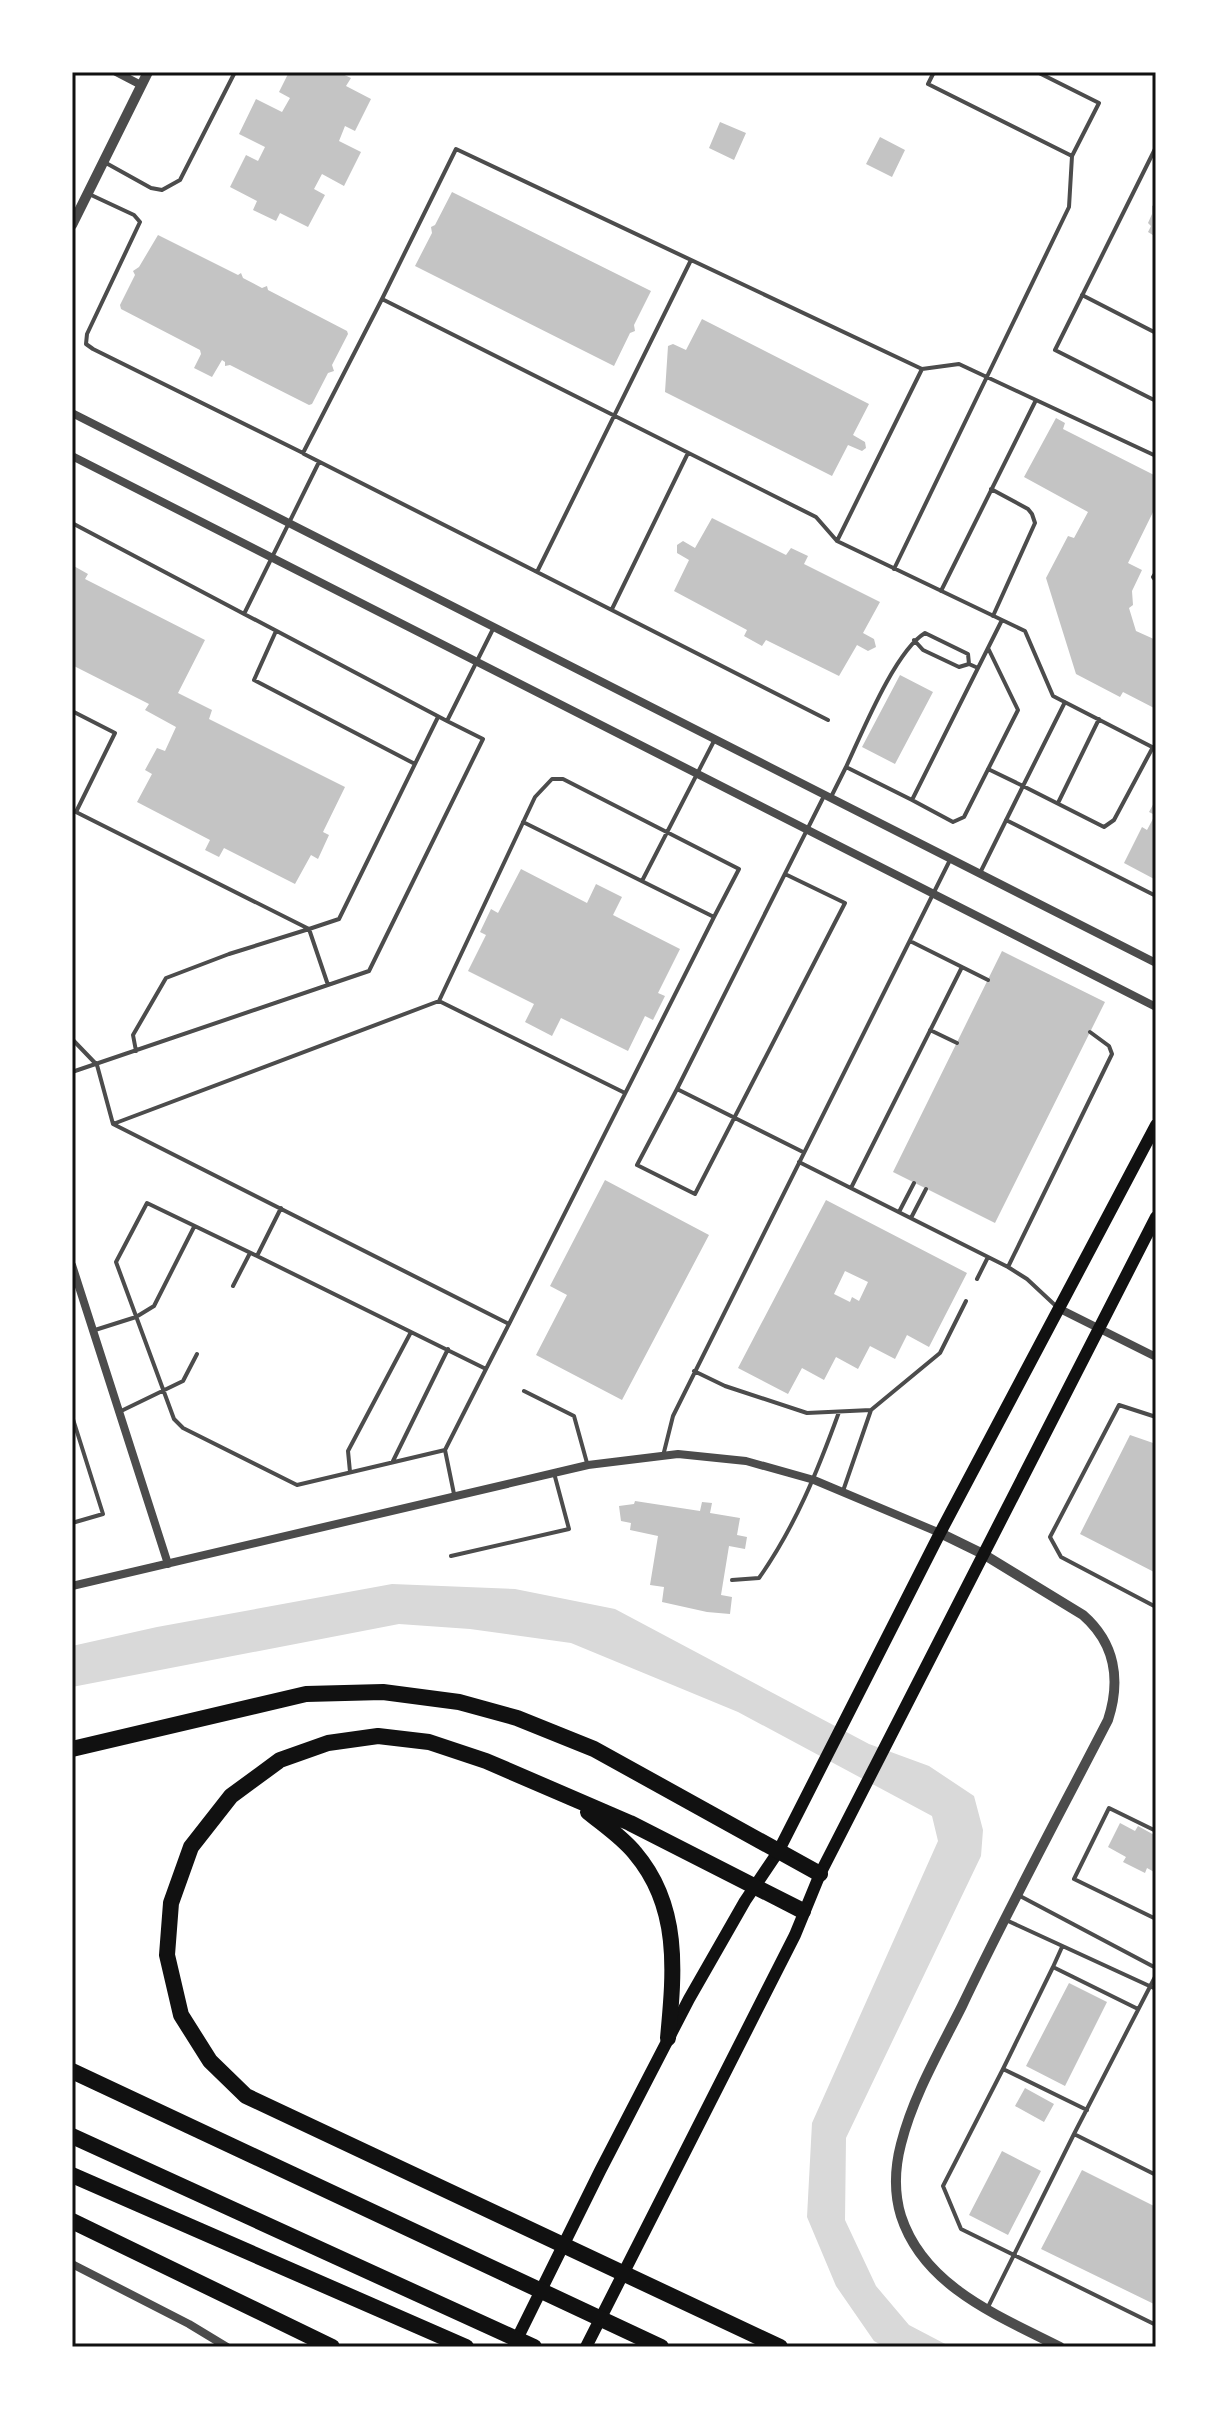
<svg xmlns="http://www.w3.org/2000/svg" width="1228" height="2419" font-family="Overpass,sans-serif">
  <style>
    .water { fill: #d9d9d9 }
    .building { fill: #c4c4c4; fill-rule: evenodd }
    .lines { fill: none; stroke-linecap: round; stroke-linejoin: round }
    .service { stroke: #4c4c4c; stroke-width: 4 }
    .minor { stroke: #4c4c4c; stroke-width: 8 }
    .tertiary { stroke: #4c4c4c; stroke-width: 10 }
    .secondary { stroke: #111; stroke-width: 12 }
    .motorway { stroke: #111; stroke-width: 16 }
    .neatline { fill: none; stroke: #111; stroke-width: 3 }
  </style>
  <rect width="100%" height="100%" fill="#fff"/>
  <!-- water -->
  <path class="water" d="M392,1584L515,1589L615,1609L869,1744L929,1766L974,1796L983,1830L981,1856L846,2138L845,2220L876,2286L909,2325L951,2347H885L874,2341L836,2286L807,2217L812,2123L938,1841L932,1816L738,1712L571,1643L470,1629L399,1624L72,1687V1646L157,1627Z"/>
  <!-- building -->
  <path class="building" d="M289,72H338L351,78L346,86L371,99L355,131L345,126L339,141L361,152L344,186L322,174L314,189L325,195L308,227L280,213L276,221L253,210L257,201L230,187L246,155L258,161L265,147L239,134L256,99L282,112L290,98L279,92Z
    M720,122L746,133L734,160L709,148Z
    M880,137L905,150L892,177L866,164Z
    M452,192L651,291L634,325L635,331L630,333L614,366L415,266L432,233L431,227L435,225Z
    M1156,204V237L1148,232L1151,226L1148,223L1152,214V206Z
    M158,235L238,275L241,273L243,278L262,288L267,286L268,290L347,331L348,334L332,365L334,371L328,373L312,404L309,405L230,365L225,366V362L222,360L212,377L194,368L201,354L200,350L121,309L120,305L135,275L133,271L139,267Z
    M702,319L869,404L853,435L865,442L866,448L862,451L848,445L832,476L665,392L668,346L673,344L686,350Z
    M1056,418L1065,423L1063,429L1156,476V506L1128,563L1142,570L1132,591L1133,605L1129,608L1136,631L1156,640V709L1123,692L1120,697L1076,674L1046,578L1068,536L1074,538L1088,512L1024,477Z
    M712,518L786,555L791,548L808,556L804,564L880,602L863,633L874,639L876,647L868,651L857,645L839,676L766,640L762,646L744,636L747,630L674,591L689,560L677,553V545L683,541L695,548Z
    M72,565L88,574L85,579L205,640L178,693L212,710L209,719L345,787L323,832L329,835L318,859L311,855L295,884L224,848L219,857L205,850L210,840L137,802L152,774L145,770L157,748L165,751L176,727L145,710L149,704L72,665Z
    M900,675L933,692L895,764L862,747Z
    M1156,799V880L1124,863L1142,827L1147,830L1155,815L1149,812Z
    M521,869L587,903L596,884L622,897L613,915L680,949L658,993L665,996L653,1020L645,1016L628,1051L561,1018L552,1036L525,1022L534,1004L468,971L486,935L480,932L491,909L498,913Z
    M1002,951L1105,1002L995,1223L893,1172Z
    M605,1180L709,1235L622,1400L536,1355L567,1295L550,1286Z
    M826,1200L967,1273L929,1347L907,1335L895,1359L870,1346L858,1369L836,1357L824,1380L802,1368L788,1394L738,1368ZM845,1271L868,1282L859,1301L852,1297L850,1302L834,1294Z
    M1130,1435L1156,1444V1573L1080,1534Z
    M635,1501L700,1511L702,1502L712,1503L710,1513L740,1518L737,1535L747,1537L745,1549L729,1546L721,1595L732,1597L730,1614L707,1612L662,1602L664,1587L650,1585L658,1536L630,1530L631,1523L621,1521L619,1506L634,1504Z
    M1120,1823L1135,1831L1138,1826L1156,1836V1873L1147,1868L1145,1873L1123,1862L1126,1857L1108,1847Z
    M1069,1983L1107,2002L1065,2086L1026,2066Z
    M1025,2088L1054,2104L1044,2122L1015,2106Z
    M1002,2151L1041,2171L1008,2235L969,2215Z
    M1082,2170L1156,2207V2305L1041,2249Z"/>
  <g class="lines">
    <!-- service -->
    <path class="service" d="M934,72L928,84L1072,156
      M1156,147L1055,350L1156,401
      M106,163L151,188L162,190L180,180L235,72
      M89,194L134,215L140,222L87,334L86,344L93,349L303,453L382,299L816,517L837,541L1025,631L1053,696L1156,749
      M691,260L537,572L828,720
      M1082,295L1156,333
      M382,299L456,149L922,369L837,541
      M922,369L959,364L1036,400L941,591
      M1036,400L1156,456
      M304,454L537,572
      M991,489L1028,509L1032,514L1035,523L993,616
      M72,523L447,721
      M894,569L1069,207L1072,156L1099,103L1037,72
      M1156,572L1153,577L1156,581
      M612,609L688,453
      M244,614L319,462
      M276,631L254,680L415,764
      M914,640L923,650L959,667L969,664
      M988,648L1018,710L964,817L953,822L912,800L1002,620
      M72,711L115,733L76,812
      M846,767C862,733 895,651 925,633L968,654L969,664L978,668
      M988,769L1023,786L1065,702
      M831,797L846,767L912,800
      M1058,803L1099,719
      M72,810L309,929L339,919L438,717
      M1006,820L1156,896
      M523,822L714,917
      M980,873L1023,786L1104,827L1114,820L1153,747
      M642,881L714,741
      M910,941L988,980
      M930,1030L957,1043
      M72,1039L97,1065L113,1124L509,1324L714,917L739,869L563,779H552L535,797L439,1001L625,1093
      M136,1051L133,1035L166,978L229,954L309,929L328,985
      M72,1072L369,971L483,739L447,721L494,627
      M677,1089L637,1165L695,1194L845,903L785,874
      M113,1124L439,1001
      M803,1152L677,1089L824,796
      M799,1162L1008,1267L1027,1279L1057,1307
      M851,1188L962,967
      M281,1208L257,1256L486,1369L509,1324
      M899,1212L914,1183
      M911,1218L926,1189
      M257,1256L147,1203L116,1262L174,1419L183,1428L297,1485L445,1450L454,1494
      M1008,1267L1112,1054L1109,1046L1090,1032
      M977,1279L988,1257
      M233,1286L250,1253
      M95,1330L136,1317L154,1306L194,1227
      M694,1371L725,1386L807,1413L871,1410
      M524,1391L574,1416L587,1463
      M119,1412L183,1381L197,1354
      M72,1416L103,1514L72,1523
      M1156,1417L1119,1405L1050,1537L1061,1557L1156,1607
      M445,1450L486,1369
      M663,1456L673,1416L950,860
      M393,1461L448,1349
      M350,1472L348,1451L411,1332
      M843,1491L871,1410L940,1353L966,1301
      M451,1556L569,1529L554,1473
      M732,1580L759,1578C795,1527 818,1470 839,1412
      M1156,1831L1109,1808L1074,1879L1156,1919
      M1020,1896L1156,1968
      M1006,1920L1156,1989
      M1053,1967L1062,1947
      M1003,2069L943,2186L961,2229L1156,2325
      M1087,2110L1003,2069L1053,1967L1138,2009
      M1074,2134L1156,1975
      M988,2307L1074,2134L1156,2175"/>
    <!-- minor -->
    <path class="minor" d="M116,72L141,85
      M72,413L1156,963
      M72,456L1156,1007
      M72,1265L168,1564
      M1060,1309L1156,1357
      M72,1586L588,1465L678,1454L746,1461L814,1480L940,1533
      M72,2264L189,2324L227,2347"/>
    <!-- tertiary -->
    <path class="tertiary" d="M72,225L148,72
      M940,1533L983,1554L1083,1615C1115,1643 1121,1680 1108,1720C1059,1815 1008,1909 962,2006C940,2050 913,2096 901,2144C895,2167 894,2193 901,2216C924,2287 999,2316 1060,2347"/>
    <!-- secondary -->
    <path class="secondary" d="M513,2347L600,2171L689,1999L745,1901L778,1852L940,1533L1156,1125
      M586,2347L795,1935L820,1874L1156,1217"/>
    <!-- motorway -->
    <path class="motorway" d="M72,1749L306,1694L383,1692L459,1702L517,1718L594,1749L820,1874
      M588,1812C604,1825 622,1837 635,1853C681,1907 674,1973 668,2038
      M72,2071L661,2347
      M72,2136L534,2347
      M72,2175L466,2347
      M72,2221L332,2347
      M780,2347L246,2096L210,2061L181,2015L167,1955L171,1903L191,1847L231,1796L280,1760L328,1743L378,1736L429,1742L486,1761L630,1823L803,1911"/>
  </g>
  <!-- border -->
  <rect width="1228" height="2419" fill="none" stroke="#ffffff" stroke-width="148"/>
  <rect x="74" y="74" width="1080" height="2271" class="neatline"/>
</svg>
